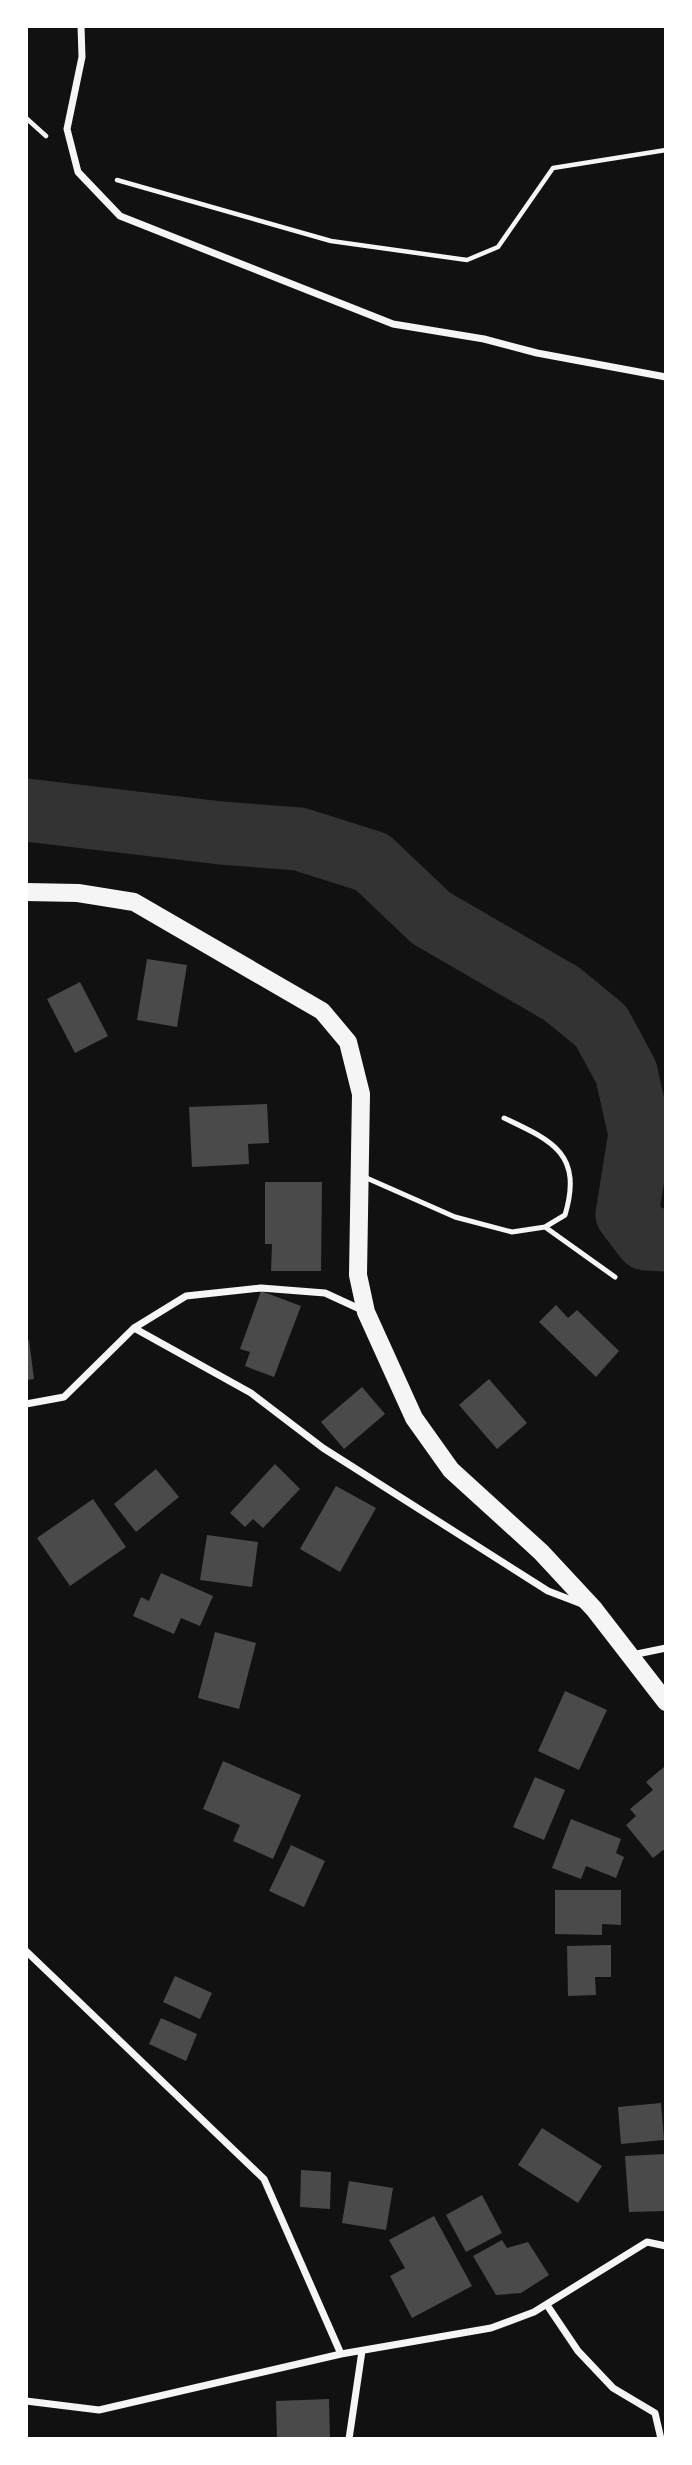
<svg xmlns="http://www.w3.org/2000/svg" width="692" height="2465" font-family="Mulish,sans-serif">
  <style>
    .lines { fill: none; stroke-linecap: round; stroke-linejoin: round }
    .river { stroke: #333; stroke-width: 63 }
    .building { fill: #4a4a4a }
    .path { stroke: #f5f5f5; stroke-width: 4.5 }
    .service { stroke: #f5f5f5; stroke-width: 5 }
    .minor { stroke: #f5f5f5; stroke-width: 7 }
    .primary { stroke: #f5f5f5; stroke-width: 18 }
  </style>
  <rect width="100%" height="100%" fill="#111"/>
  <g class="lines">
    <!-- river -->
    <path class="river" d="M26,810L221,833L299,839L372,862L431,918L562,994L601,1026L626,1072L640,1134L627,1214L646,1239L666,1240"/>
  </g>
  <!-- building -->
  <path class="building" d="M147,959L187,965L177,1027L137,1020Z
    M80,982L108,1036L75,1053L47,999Z
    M267,1104L269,1143L248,1144L249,1164L192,1167L189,1107Z
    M265,1182H322L321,1271H271L272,1244H265Z
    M261,1291L301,1306L274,1377L245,1366L250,1352L240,1349Z
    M556,1305L568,1318L577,1310L619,1351L596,1377L539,1322Z
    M29,1340L34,1379L26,1380V1341Z
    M489,1379L527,1423L497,1449L459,1405Z
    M362,1387L385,1414L344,1449L321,1422Z
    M275,1464L300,1489L263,1528L253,1519L245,1527L230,1513Z
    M156,1469L179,1497L136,1532L114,1504Z
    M336,1486L376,1508L340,1572L300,1549Z
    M93,1499L126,1547L70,1586L37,1538Z
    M207,1535L258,1542L252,1587L200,1580Z
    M161,1573L213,1596L200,1626L181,1618L174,1634L133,1616L141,1597L149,1601Z
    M215,1632L256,1643L239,1709L198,1698Z
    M565,1691L607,1710L579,1770L538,1751Z
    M223,1761L301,1795L273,1859L233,1841L240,1825L203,1809Z
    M664,1767L666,1852L663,1850L653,1858L626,1825L636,1816L630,1809L653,1790L646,1782Z
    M535,1777L565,1790L544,1840L513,1827Z
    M571,1819L621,1839L616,1853L624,1857L616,1878L586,1866L581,1879L552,1868Z
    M291,1845L325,1861L304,1907L269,1891Z
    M555,1890H621V1925L602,1924V1935L555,1934Z
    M611,1945V1977H595L596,1995L568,1996L567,1946Z
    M175,1976L212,1993L200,2019L163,2002Z
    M161,2018L197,2034L186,2061L149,2044Z
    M661,2103L664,2140L621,2144L618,2107Z
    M542,2128L602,2166L578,2203L518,2165Z
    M666,2154V2211L629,2212L625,2156Z
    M301,2170L331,2172L330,2209L300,2207Z
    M349,2181L393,2188L386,2230L342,2223Z
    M482,2195L502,2233L466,2252L446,2215Z
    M434,2216L472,2286L412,2318L390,2276L405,2268L389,2240Z
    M502,2240L507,2248L528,2242L549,2275L521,2293L496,2295L473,2256Z
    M329,2399L330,2439H277L276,2401Z"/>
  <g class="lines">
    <!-- path -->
    <path class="path" d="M26,118L46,136
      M117,180L331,241L467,260L498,247L553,168L666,150"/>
    <!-- service -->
    <path class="service" d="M362,1176L455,1217L512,1232L545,1227L565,1215C583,1154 553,1141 504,1118
      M545,1227L615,1277"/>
    <!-- minor -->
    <path class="minor" d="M81,26L82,57L67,129L78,172L120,216L393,324L484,339L537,353L666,377
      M134,1328L251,1393L323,1448L548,1591L582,1604
      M26,1404L64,1397L134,1328L186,1296L261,1288L325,1293L362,1310
      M632,1655L666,1648
      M26,1951L264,2179L341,2354
      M547,2305L578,2351L613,2388L655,2413L661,2439
      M26,2401L99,2410L341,2354L491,2328L534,2312L647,2242L666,2246
      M349,2439L362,2351"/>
    <!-- primary -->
    <path class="primary" d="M26,892L78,893L134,902L322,1011L348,1042L361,1094L358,1275L366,1312L414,1418L451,1470L541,1552L594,1609L666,1702"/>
  </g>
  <!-- border -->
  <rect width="692" height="2465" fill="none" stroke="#ffffff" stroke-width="56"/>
</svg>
